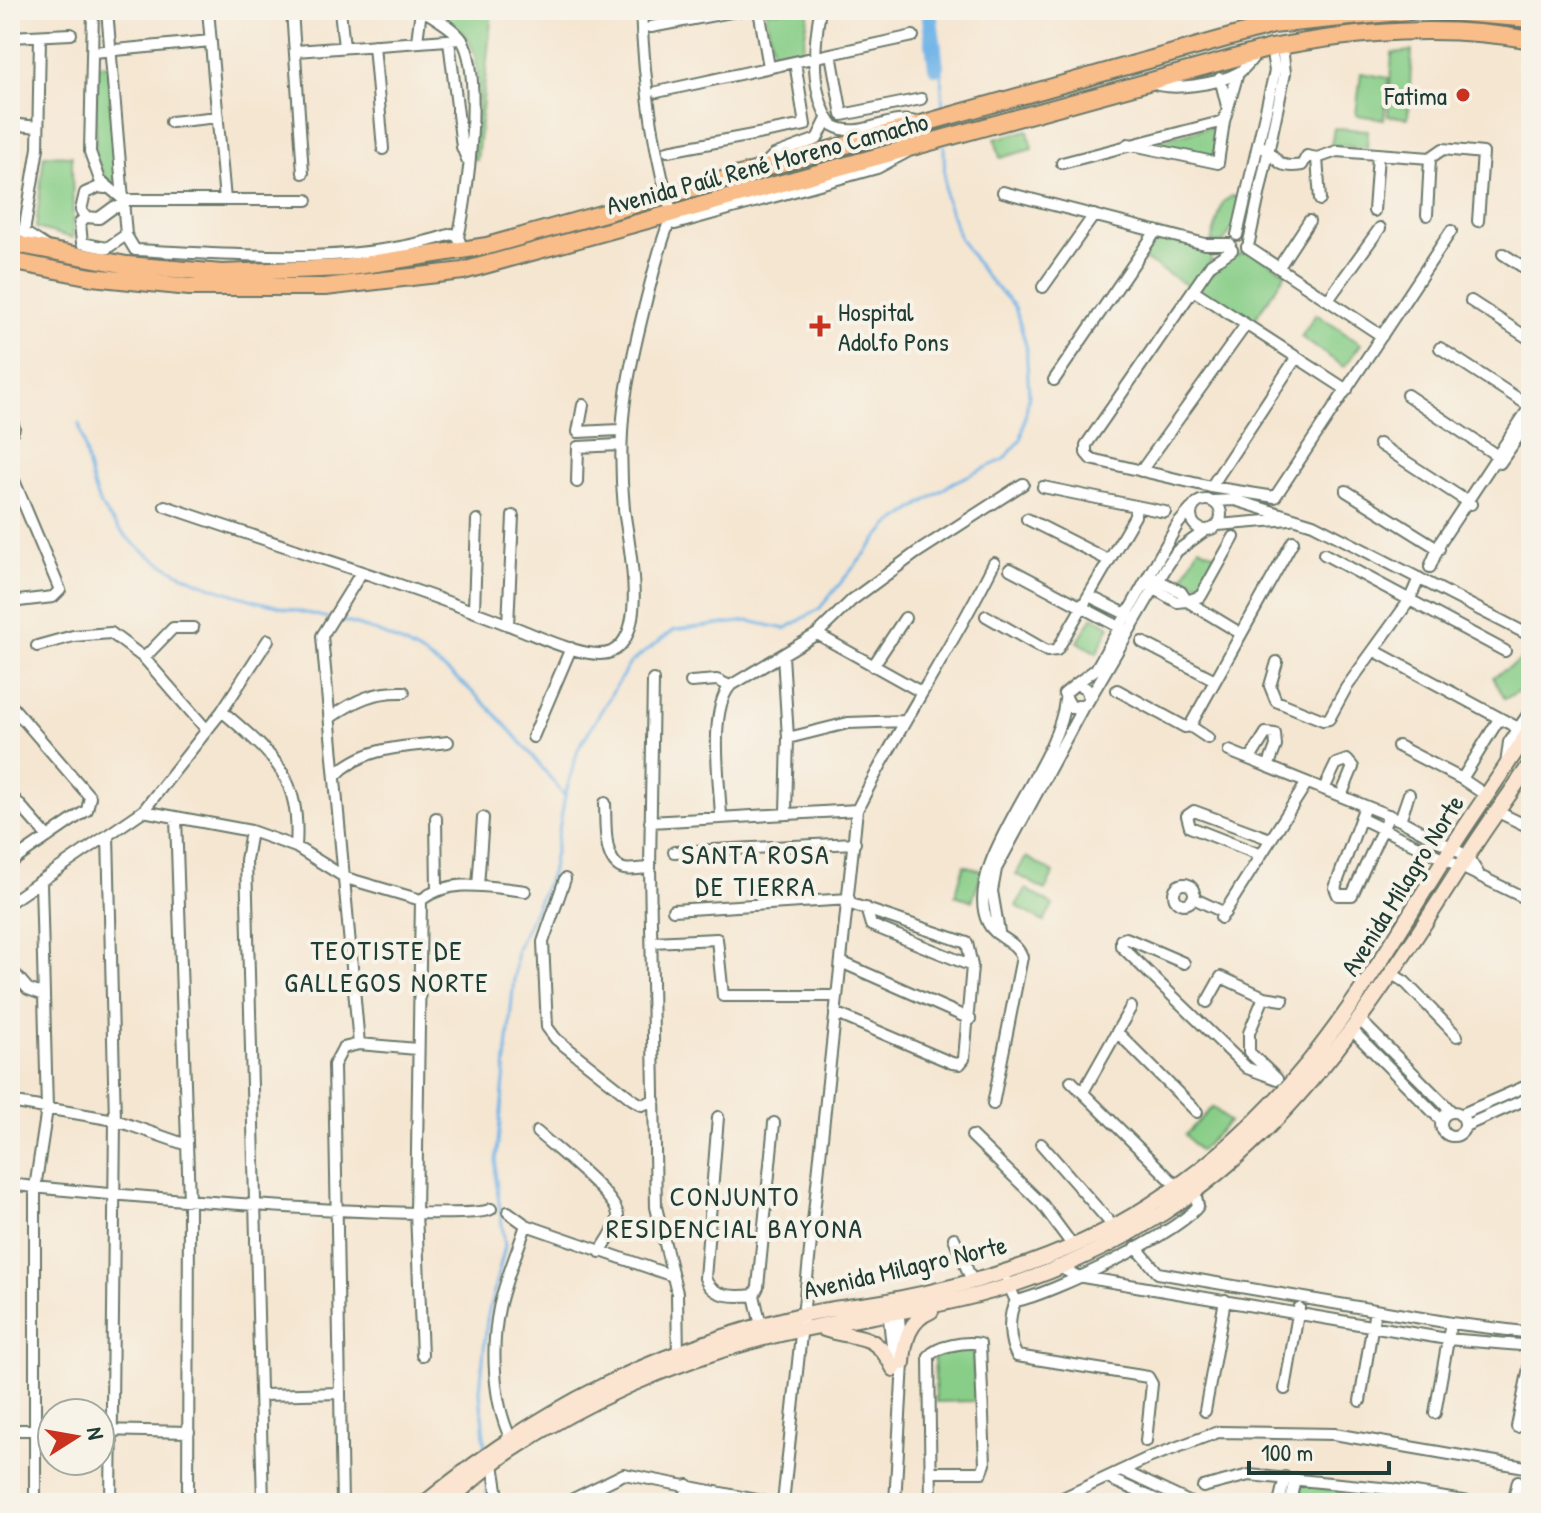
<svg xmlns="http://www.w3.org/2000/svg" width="1541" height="1513" font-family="'Patrick Hand',sans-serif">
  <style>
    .green { fill: #88ce88; stroke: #54865e; stroke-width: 2 }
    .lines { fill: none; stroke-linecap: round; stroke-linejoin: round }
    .stream { stroke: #72b5e7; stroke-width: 3 }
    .river { stroke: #72b5e7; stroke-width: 16 }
    .street-casing { stroke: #6a786b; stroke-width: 14 }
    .secondary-casing { stroke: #6a786b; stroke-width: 18 }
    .primary-casing { stroke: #6a786b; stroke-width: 20 }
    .street { stroke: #fff; stroke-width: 10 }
    .secondary { stroke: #fce5d0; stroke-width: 14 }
    .primary { stroke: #f8bd89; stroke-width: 16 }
    .poi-dot { fill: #c8321e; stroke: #f7f3e8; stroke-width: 3 }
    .labels { text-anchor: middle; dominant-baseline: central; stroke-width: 8; stroke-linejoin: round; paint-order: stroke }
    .poi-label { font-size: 26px; fill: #1f3d34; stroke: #f7f3e8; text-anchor: end }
    .street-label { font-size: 26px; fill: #1f3d34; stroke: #f7f3e8 }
    .neighbourhood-label { font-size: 28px; letter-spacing: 2px; fill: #1f3d34; stroke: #f7f3e8 }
  </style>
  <rect width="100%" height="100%" fill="#f7f3e8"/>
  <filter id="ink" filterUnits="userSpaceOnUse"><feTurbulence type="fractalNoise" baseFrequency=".0125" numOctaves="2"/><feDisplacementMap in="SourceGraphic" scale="16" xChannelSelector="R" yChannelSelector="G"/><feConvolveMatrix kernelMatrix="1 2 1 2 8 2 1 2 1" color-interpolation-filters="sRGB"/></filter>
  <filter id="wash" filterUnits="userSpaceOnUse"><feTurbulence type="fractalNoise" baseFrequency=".006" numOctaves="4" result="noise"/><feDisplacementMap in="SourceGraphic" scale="32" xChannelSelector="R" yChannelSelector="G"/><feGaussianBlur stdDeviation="1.8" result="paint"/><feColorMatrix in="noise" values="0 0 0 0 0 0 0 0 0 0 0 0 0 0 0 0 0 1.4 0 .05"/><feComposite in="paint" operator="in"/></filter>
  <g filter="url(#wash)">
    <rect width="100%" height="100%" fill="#f5e6d1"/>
    <!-- green -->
    <path class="green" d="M434,10H492L477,160L472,158C475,125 486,69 468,39C461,28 444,18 434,10Z
      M809,10L802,53L775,59L765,11Z
      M1412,51L1408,118L1388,116L1392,53Z
      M97,65H108L116,178L108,184L95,157Z
      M1361,73L1389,78L1384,119L1356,115Z
      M1219,125L1213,157L1145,144Z
      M1334,128L1368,130L1367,148L1331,145Z
      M1028,130L1032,149L1000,158L995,139Z
      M44,155L72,156L73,238L36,228Z
      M1232,196L1246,200L1242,213L1223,243L1211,242L1223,202Z
      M1158,231L1212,247L1211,261L1191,288L1141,257Z
      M1248,249L1286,273L1250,326L1203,297L1199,284L1213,266L1232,252L1238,255Z
      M1316,314L1361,344L1344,367L1301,337Z
      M1199,547L1216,555L1201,585L1184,576Z
      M1093,616L1110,626L1097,653L1078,642Z
      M1531,654V683L1505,699L1493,677Z
      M1026,857L1054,873L1045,890L1016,874Z
      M964,865L982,871L972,901L955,895Z
      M1026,889L1053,905L1044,922L1016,906Z
      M1213,1107L1229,1122L1200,1151L1185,1135Z
      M973,1347L975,1401L936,1402L934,1357Z
      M1307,1484L1340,1487L1339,1495L1352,1498L1351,1503H1296L1299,1487Z"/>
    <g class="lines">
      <!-- stream -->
      <path class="stream" d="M934,10L940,44L943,114
        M79,424C85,446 90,489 102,507C148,581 250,600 328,618
        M335,619C442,644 499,713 564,795
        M485,1449L480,1391L487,1319L505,1246L495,1173L517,948L551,874L565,796L578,749L630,663L674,630L749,621L785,629L819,609L888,526L954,482L1003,460L1021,440L1029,395L1026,345L1015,307L985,275L960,239L945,196L944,145
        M487,1476V1503"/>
      <!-- river -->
      <path class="river" d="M929,10L936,67"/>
    </g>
  </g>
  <g filter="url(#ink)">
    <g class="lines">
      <!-- street casing -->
      <g class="street-casing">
        <path id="street" d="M93,10L90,152L100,180L124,200H307
          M107,10L126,235
          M208,10L225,200
          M292,10L303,173
          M340,10L344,47
          M423,10C435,18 454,28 462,40C483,72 468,199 458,237
          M517,10H641
          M641,10C644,83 653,155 675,224L877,168L907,152
          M759,10L769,67
          M820,10C814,47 809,92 832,125C861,142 889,112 919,123
          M651,27L741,10
          M10,37L71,34
          M417,41L421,10
          M449,41L462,147L467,159
          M374,45L383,149
          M296,51L461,39
          M94,52L211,41
          M831,54L842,115L921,99
          M1220,78L1227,106
          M1150,82C1170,92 1218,84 1238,73C1245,69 1251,60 1256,54
          M657,92L913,36
          M171,122L218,117
          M10,124L38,127
          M1128,144L1218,163L1224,121L1238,73
          M1259,145C1280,155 1272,170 1302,165L1307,156L1317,158L1337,151L1430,158L1443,149L1483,153L1478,221
          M668,151L805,125L795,62
          M1317,158L1320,200
          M1062,163L1224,121
          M762,167L774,155L817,139L827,119
          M105,188L99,187L85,193L81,210L85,217L99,218L114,207H124
          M1003,192L1205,244H1230
          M1530,203H1531
          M1374,211L1378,155
          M1427,215L1430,158
          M85,217L80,223L82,243L107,248L126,235L135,250C238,255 353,267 452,234L458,237L463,250
          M10,230L24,232L50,249
          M24,232L38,148L40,36
          M1237,235L1275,71L1271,48
          M1249,242L1285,73L1282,46
          M1247,247L1382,336
          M1232,250L1211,264L1086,445V453L1091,459L1211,487L1275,497L1451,231
          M1503,254L1531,272
          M1279,267L1309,221
          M1043,287L1094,215
          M1193,290L1347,390
          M1328,300L1380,228
          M1471,301L1531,340
          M1440,348L1531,407
          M1054,380L1156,231
          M1407,395L1502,459
          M583,405L578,432L620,430
          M10,412L14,428L10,436
          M1379,444L1471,504
          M1500,463L1531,418
          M10,471L60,590L53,597L10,602
          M1141,471L1245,326
          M577,482L578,447L619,445
          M1043,487L1165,512
          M1211,487L1296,358
          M1346,491L1439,549
          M1191 515a15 15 0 1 1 30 0a15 15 0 1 1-30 0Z
          M1213,501L1235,500L1313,524L1531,636
          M165,506C284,547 403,583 519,629C540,637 590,661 611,652C650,634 628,543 624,509C616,427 626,380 646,301C654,271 660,243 672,215
          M1027,519L1108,560
          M1218,525L1290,519
          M1324,554L1505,651
          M1430,567L1441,541L1531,405
          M1010,569L1125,630
          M1149,586L1177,602L1187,601L1181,592L1154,578
          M1089,596L1130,616
          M1187,601L1201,596L1234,537
          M1187,601L1240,633
          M474,610L477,520
          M986,616L1047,651L1057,650L1135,516V509
          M508,625L513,516
          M817,634L921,692
          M1142,642L1215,680
          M37,646L73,636L111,633L144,658L207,730
          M1375,651L1518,728
          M783,655L788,738L786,812
          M144,658L173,628H193
          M1277,662L1270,686L1276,701L1323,720L1329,719L1346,688L1409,601L1419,578
          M873,666L905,618
          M653,680L650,868L656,1207L677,1293L678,1359
          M691,682L717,680L730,686
          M1076,684L1096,669L1178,524L1191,509
          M1117,690L1185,727L1190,726L1293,541
          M1089,698L1086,688L1076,684L1064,694L1072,708L1087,703L1167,566L1177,551L1206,530
          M10,704L90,797L87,810L10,863
          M222,711C273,755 301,776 296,847
          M331,717C356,700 374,691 404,692
          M1190,726L1208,738
          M533,737L571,648
          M788,738L848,723L904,721
          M1398,746L1462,779L1499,719
          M1229,751L1400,820L1467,856L1478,873
          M1250,759L1266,733L1275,734L1276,746L1268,767
          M1506,765L1509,742L1531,710
          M335,776C364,745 408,747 448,742
          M1462,779L1487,796
          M1324,789L1336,764L1347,760L1353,767L1341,796
          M10,794L48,837
          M605,803C606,819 602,863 624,869C631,871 642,868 650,868
          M1365,806L1335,888L1338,895H1352L1389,815
          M143,811L222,711L268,640
          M1498,812L1531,828
          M721,817C720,784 708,712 730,686L817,634L852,600L916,553L1023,484
          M176,818L189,1201L188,1503
          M436,818L437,889
          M1362,819L1531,901
          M1400,820L1409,794
          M650,822L857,810
          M251,831L246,860L263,1503
          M108,835L115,1120L111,1503
          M674,852L855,843
          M1261,855L1190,827L1187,816L1194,811L1270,839
          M565,879L543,942L547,1027L556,1039L632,1099L642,1105L655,1100
          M1174 894a10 10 0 1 1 20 0a10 10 0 1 1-20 0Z
          M478,886L483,818
          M1193,898L1225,913
          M421,900L416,1212L422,1355
          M421,900C452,877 488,887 525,891
          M10,902L143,811L251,831L296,847L346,878L421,900
          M866,908L871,925L972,966
          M673,910L849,899
          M1221,918L1306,784
          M999,932L992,891L996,869L1083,707
          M652,942L717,939L723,996H837
          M841,962L970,1019
          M1184,963L1126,938L1121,940V946L1247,1068L1277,1079
          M10,968L28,989L44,995
          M1392,974L1405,982L1457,1036
          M1264,997L1283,1000
          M1207,1002L1221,977L1264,997L1249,1033V1052L1276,1078
          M835,1013L952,1063L960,1064L964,1059L972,966L967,943L848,903
          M1361,1021L1452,1112
          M1353,1031L1441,1120
          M1117,1032L1197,1112
          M359,1044L417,1049
          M1071,1081L1178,1187
          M1083,1092L1131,1007
          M10,1102L115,1120L187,1145
          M993,1104L1022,957C1016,940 995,938 988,923C960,865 1059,767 1065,700
          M1441 1124a12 12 0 1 1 24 0a12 12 0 1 1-24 0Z
          M1460,1115L1531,1084
          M718,1117L705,1278C712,1298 735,1297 754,1295
          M1465,1126L1531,1097
          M537,1132C552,1146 621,1198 618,1218C616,1229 606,1242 600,1252
          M972,1136L1042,1204L1073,1246
          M1041,1144L1113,1226
          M10,1184C62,1192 469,1225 491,1209
          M508,1212L526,1225
          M954,1238L972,1281
          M1136,1247L1158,1273L1451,1323L1524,1332L1531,1337
          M1057,1266L1077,1276L1447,1339L1521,1345L1531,1341
          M1007,1282L1016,1301C1007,1316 1009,1342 1017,1356L1148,1377L1152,1384L1146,1441
          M1016,1301C1052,1294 1178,1233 1198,1206L1195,1192
          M888,1310L894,1365
          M761,1326L754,1295L758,1287L774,1123
          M1285,1389L1299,1308
          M263,1395L340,1393
          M1360,1401L1375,1310
          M1205,1411L1225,1300
          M1435,1413L1451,1323
          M1517,1427L1531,1358
          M10,1430H52
          M100,1430L189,1432
          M510,1437C493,1401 491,1347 499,1308C505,1280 517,1253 526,1225L673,1276
          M493,1464L499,1503
          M1123,1471L1191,1503
          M931,1472H982L985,1464L980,1344C966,1341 937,1346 929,1356L931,1503
          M1110,1479L1164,1503
          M1203,1487L1249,1475L1391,1489L1475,1503
          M35,1503V1188L47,1109L41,882
          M342,1503L334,1065L343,1048L359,1044L322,636L361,573
          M565,1503L624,1474L772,1503
          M684,1503L688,1485
          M783,1503L857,810C899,725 953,647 994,563
          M895,1503L903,1363L898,1306
          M1052,1503L1148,1458L1218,1432L1334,1434L1531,1468
          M1279,1503L1285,1477
          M1290,1503L1295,1478
          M1513,1503L1518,1481"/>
      </g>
      <!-- secondary casing -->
      <g class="secondary-casing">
        <path id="secondary" d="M824,1329C859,1341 874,1329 894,1369
          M903,1363C904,1341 909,1320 931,1311
          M425,1503C539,1408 657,1350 801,1315C831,1308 862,1306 892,1300C982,1283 1073,1255 1150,1205C1291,1115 1356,1001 1441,864C1470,818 1502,774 1531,728
          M446,1503C467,1486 487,1466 510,1451C584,1401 673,1362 760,1339C842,1317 928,1312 1009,1286C1240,1210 1342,1055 1465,860C1485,827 1509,796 1531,763"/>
      </g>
      <!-- primary casing -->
      <g class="primary-casing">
        <path id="primary" d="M1425,10L1531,19
          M10,243L127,265L222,273L344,268L487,246L1273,25L1419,10
          M10,261L92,277L189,287H325L463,271L1271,48C1358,31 1444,24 1531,40"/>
      </g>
      <!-- street -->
      <use href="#street" class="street"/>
      <!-- secondary -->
      <use href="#secondary" class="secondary"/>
      <!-- primary -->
      <use href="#primary" class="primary"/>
    </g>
  </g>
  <!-- markers -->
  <g class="poi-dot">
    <circle cx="1463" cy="95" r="8"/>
    <path d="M816 314h8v8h8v8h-8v8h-8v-8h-8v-8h8z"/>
  </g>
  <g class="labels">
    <!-- poi labels -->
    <g class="poi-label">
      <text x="1447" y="95">Fatima</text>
      <text x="838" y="311" text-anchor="start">Hospital<tspan x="838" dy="30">Adolfo Pons</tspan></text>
    </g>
    <!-- street labels -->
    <g class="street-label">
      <text transform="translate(767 163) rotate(-15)">Avenida Paúl René Moreno Camacho</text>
      <text transform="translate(1402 885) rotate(-58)">Avenida Milagro Norte</text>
      <text transform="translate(905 1267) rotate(-13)">Avenida Milagro Norte</text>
    </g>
    <!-- neighbourhood labels -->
    <g class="neighbourhood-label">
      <text x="756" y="854">SANTA ROSA<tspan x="756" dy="32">DE TIERRA</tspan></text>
      <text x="387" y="950">TEOTISTE DE<tspan x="387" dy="32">GALLEGOS NORTE</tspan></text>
      <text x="735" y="1196">CONJUNTO<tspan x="735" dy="32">RESIDENCIAL BAYONA</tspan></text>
    </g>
  </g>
  <!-- margin -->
  <rect width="1541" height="1513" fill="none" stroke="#f7f3e8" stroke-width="40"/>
  <!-- north arrow -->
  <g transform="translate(76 1437) rotate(79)"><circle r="38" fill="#f7f3e8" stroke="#a1aaa0" stroke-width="2"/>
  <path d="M0-6L14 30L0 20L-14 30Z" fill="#c8321e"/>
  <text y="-12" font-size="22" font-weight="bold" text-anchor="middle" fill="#1f3d34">N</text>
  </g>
  <!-- scale -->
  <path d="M1249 1461v12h140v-12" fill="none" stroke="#1f3d34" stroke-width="4"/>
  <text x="1261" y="1461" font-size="24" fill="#1f3d34" stroke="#f7f3e8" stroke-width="6" paint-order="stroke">100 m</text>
</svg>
